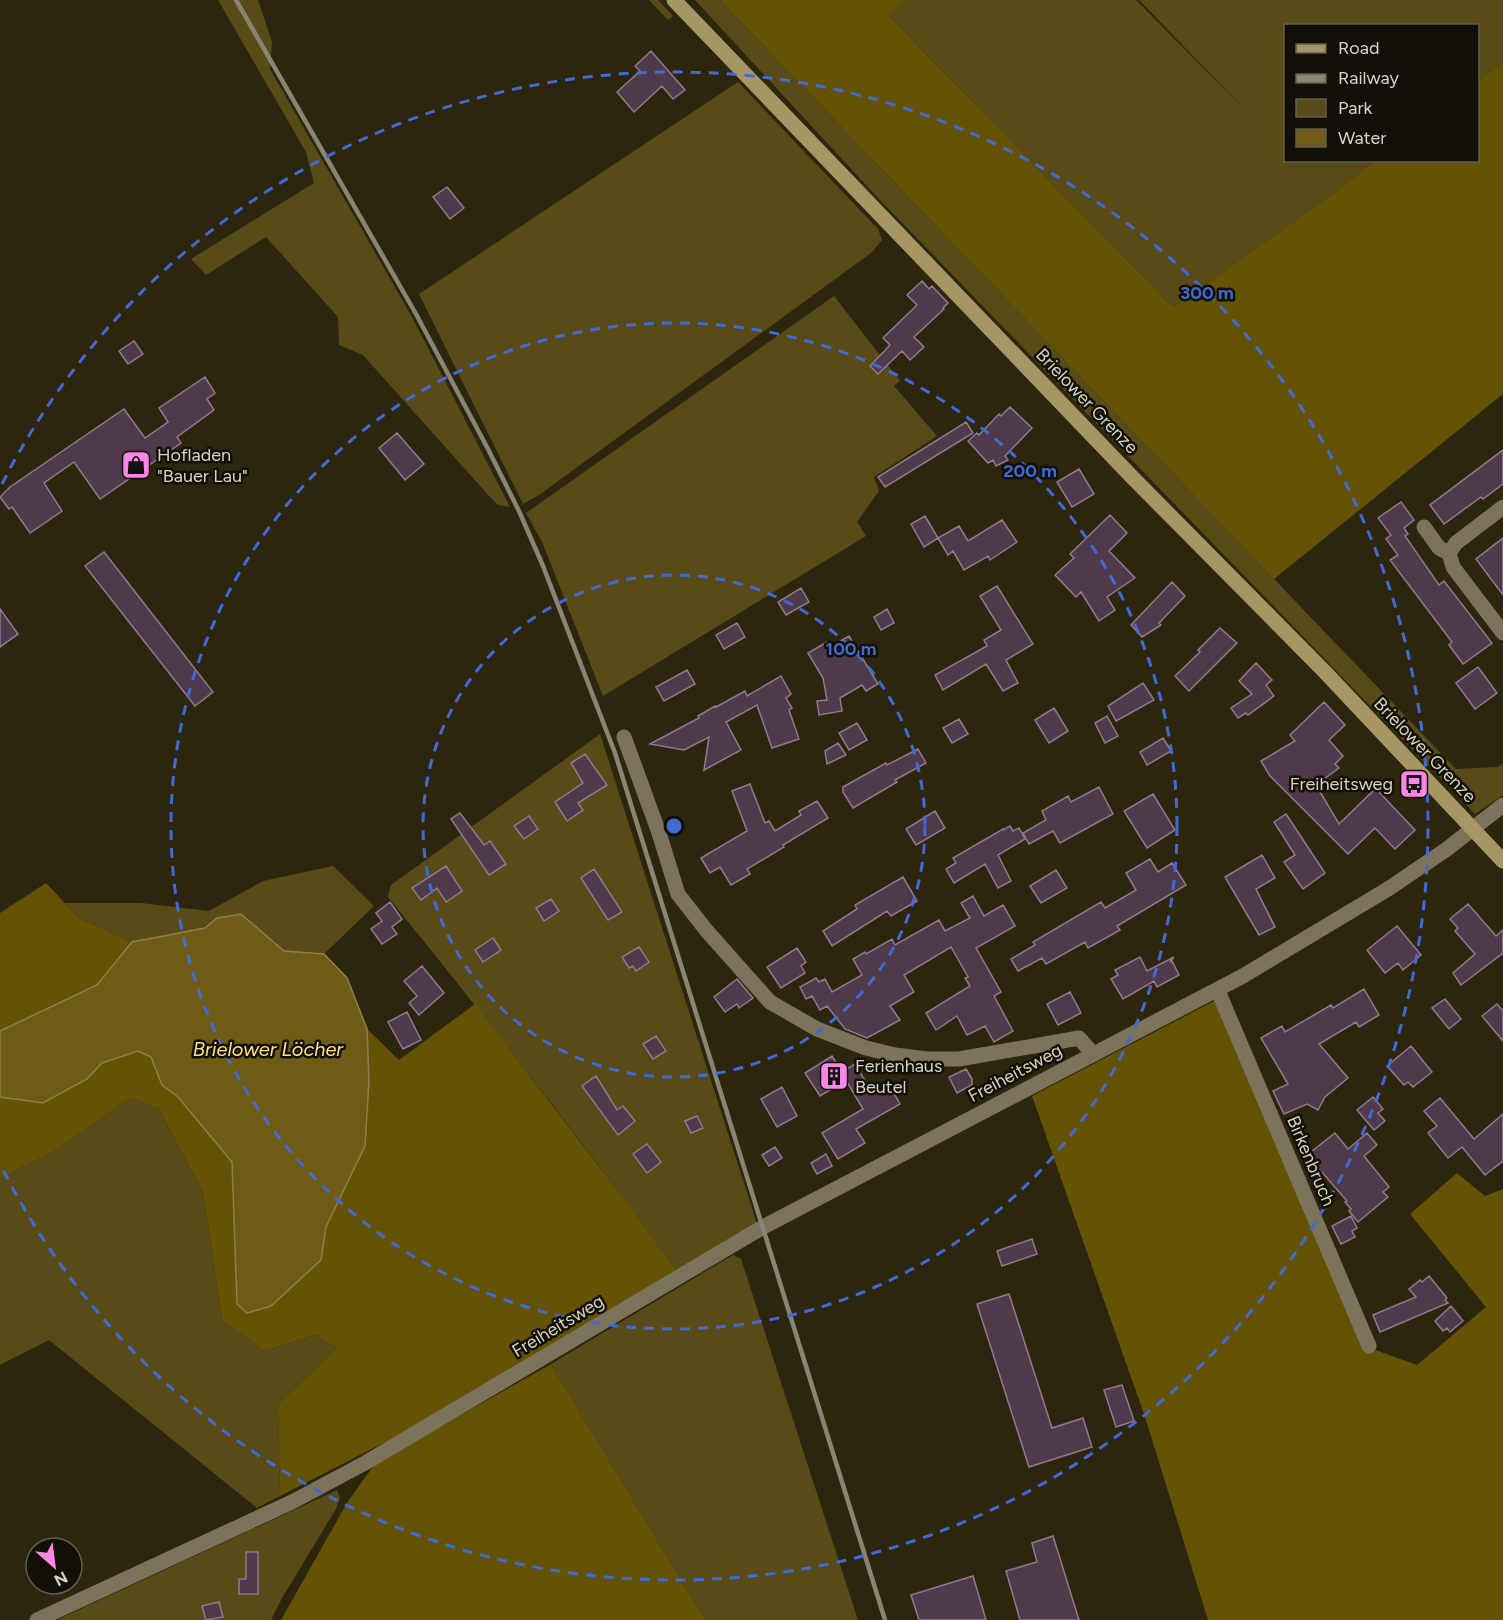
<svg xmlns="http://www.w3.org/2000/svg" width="1503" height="1620" font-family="Figtree,sans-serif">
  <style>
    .green { fill: #584b18 }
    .forest { fill: #645205 }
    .water { fill: #6e5c16; stroke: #8e804a; stroke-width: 1.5 }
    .building { fill: #4f3a4b; stroke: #927a8d; stroke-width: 1.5 }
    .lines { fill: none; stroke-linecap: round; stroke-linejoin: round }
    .minor { stroke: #7c745a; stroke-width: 15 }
    .major { stroke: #a59664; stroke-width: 15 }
    .rail { stroke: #8a8572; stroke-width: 4.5 }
    .ring { fill: none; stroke: #4269d4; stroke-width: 3; stroke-dasharray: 10 8 }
    .labels { text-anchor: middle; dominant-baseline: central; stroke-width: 5; stroke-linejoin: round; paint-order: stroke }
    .street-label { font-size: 18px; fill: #d8d4c5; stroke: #120f06 }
    .poi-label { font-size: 18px; fill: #d8d4c5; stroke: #120f06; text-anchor: start }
    .water-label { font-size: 20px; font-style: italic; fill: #fde183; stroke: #120f06 }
    .centre { fill: #4269d4; stroke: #120f06; stroke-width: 3 }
    .ring-label { font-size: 18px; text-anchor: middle; font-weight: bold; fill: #4269d4; stroke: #120f06; stroke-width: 5; stroke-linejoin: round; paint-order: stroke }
  </style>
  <rect width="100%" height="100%" fill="#2d260e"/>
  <!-- green -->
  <path class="green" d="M218,0H258L272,42L270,69L412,317L510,507L498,505L490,497L363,355L339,345L338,317L266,237L206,275L191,259L314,183L306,152Z
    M649,0H658L673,16L668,20Z
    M695,0H720L1456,769L1498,767L1503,763V795L1475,814L878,198Z
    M905,0H1136L1250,115L1139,0H1503V62L1478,81V26H1286V160L1375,161L1330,196L1173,307L887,14Z
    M738,82L878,229L882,240L871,253L539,495L523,504L419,294Z
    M834,296L900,381L894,386L937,436L874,477L879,491L857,522L866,536L603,696L542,542L526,513Z
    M600,734L757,1224L676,1270C584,1143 487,1019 388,897L391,885Z
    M333,866L374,906L324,954L284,951L241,914L217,918L205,928L132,942L79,918L65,903H141L209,911L263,881Z
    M130,1098L158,1108L203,1192L222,1320L264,1351L316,1335L337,1348L278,1404L280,1496L257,1508L49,1340L0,1365V1178L53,1152Z
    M733,1255L741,1259L858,1620H705L551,1364Z
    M337,1490L340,1498L336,1509L282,1598L271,1620H57Z"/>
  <!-- forest -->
  <path class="forest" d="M720,0H905L888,15L1173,307L1330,196L1375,161L1478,160V81L1503,62V394L1274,579Z
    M46,883L79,918L132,942L97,985L0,1031V913Z
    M1216,1000L1364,1346L1417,1365L1486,1307L1410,1214L1457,1173L1485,1196L1503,1189V1620H1208L1145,1417L1032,1096Z
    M475,1004L627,1203L676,1270L395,1437L280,1496L278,1404L337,1348L316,1335L264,1351L222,1320L203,1192L158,1108L130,1098L53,1152L0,1178V1097L43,1103L87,1079L101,1063L138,1051L151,1057L162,1085L178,1097L232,1162L237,1304L321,1260L326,1227L365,1146L369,1081L367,1029L399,1060Z
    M551,1364L705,1620H281L348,1501L375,1464Z"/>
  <!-- water -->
  <path class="water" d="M241,914L284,951L324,954L347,978L367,1029L369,1081L365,1146L326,1227L321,1260L271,1306L247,1313L237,1304L232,1162L178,1097L162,1085L151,1057L138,1051L102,1063L87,1079L43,1103L0,1097V1031L97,985L132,942L205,928L217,918Z"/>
  <!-- building -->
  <path class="building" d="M651,51L685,90L673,99L662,86L634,112L617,92L640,71L635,66Z
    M447,187L464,208L450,219L433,197Z
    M922,281L929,289L932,286L948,303L943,308L944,309L914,337L924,347L910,360L902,351L878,374L870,366L890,345L883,338L917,305L907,295Z
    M134,341L143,354L128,364L119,351Z
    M205,377L215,393L207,399L214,410L177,437L181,443L100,499L74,462L44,483L62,511L30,533L12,507L9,509L0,497L10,487L124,409L145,438L168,422L159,408Z
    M1010,407L1032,428L1005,456L1008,460L996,466L993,460L988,463L968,441L977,433L979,435L999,414L1001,416Z
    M966,422L973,433L885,487L878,477Z
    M397,433L424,464L405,480L379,448Z
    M1503,450V484L1483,499L1481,497L1444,524L1430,505Z
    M1079,469L1094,494L1072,507L1057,482Z
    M1401,502L1414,520L1404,528L1408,534L1405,536L1439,585L1444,581L1492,643L1463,664L1449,645L1452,642L1390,560L1398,555L1386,539L1391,535L1378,518Z
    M1110,515L1127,533L1109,551L1135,578L1107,597L1115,610L1099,621L1081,592L1076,597L1055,575L1074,558L1070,554Z
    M925,516L938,538L924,547L911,524Z
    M1002,520L1017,542L990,560L988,556L964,570L953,551L948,555L938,538L959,526L968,541Z
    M1503,538V595L1476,559Z
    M104,552L213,692L195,706L85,566Z
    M1172,582L1185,596L1159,623L1161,625L1142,637L1131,625Z
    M997,586L1033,644L1006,660L1018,683L1003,691L986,664L943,690L935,675L987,646L984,640L1001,630L980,596Z
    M801,588L809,602L786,615L778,602Z
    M0,609L18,634L0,647Z
    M887,609L894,623L881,630L874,617Z
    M737,623L745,637L724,649L716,635Z
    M1220,628L1237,643L1189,691L1175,676L1200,652L1198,650Z
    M849,636L878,684L866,691L862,685L840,698L842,711L819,715L817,701L827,700L823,678L808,653L827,642L830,647Z
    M1256,663L1272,680L1266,685L1274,696L1248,715L1246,713L1238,718L1231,708L1252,694L1239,681Z
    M1478,667L1497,693L1475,709L1456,683Z
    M687,670L695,684L664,701L656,687Z
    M781,676L791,694L786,698L792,708L789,710L799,739L772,748L757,705L726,722L741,750L704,770L709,737L684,750L650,744L699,718L698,716L715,706L716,707L745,691L747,696Z
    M1143,683L1154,700L1116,721L1108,706Z
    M1324,702L1345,725L1329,740L1343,756L1335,764L1339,768L1316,785L1339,824L1375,789L1379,792L1415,830L1395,849L1375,828L1348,854L1270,776L1261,761L1295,741L1290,735Z
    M1054,708L1068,731L1049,743L1035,720Z
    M1107,716L1118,736L1105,743L1095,723Z
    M959,719L968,734L952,743L943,728Z
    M857,723L867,740L849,750L839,733Z
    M1163,738L1171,751L1147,765L1140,752Z
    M838,743L846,755L827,764L825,751Z
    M918,749L926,763L895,780L897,782L853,808L843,792V787L886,763L887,765Z
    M585,754L607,785L578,803L583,810L567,821L555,802L583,783L571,763Z
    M750,784L765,823L769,821L775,831L801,815L799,811L817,801L828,818L783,845L784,847L747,869L750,874L731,885L720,867L710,873L701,858L747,831L732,791Z
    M1099,787L1113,814L1060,843L1053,831L1029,844L1023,833L1046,820L1042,811L1068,796L1071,802Z
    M1153,794L1175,830L1147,848L1124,811Z
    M935,811L945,828L916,845L906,829Z
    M460,813L484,845L490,841L506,864L489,875L451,819Z
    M1286,814L1325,873L1303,889L1284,862L1295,855L1274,822Z
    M529,816L538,829L524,839L514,826Z
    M1010,826L1013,831L1019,828L1025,839L998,855L1011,881L998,888L985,864L954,883L946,869L956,863L953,858L1003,829V830Z
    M1262,855L1275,878L1256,889L1275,927L1259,935L1225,877Z
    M1150,859L1158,872L1172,863L1186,885L1117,926L1120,930L1088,948L1085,942L1046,964L1042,958L1018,971L1011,959L1035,945L1033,942L1101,902L1105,908L1136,890L1126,873Z
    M446,866L462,891L446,902L437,888L421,900L412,888Z
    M594,869L622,912L608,920L581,878Z
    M1056,870L1067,888L1041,903L1030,886Z
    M903,877L917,901L891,916L887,911L832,946L823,931L857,909L855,905Z
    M973,896L984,916L1003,905L1015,926L976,948L1001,992L994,996L1013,1031L994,1042L985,1026L967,1035L957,1016L936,1030L926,1013L970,986L965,978L968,977L951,947L904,975L914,992L890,1006L900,1020L867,1038L845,1029L827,1006L820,1010L812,996L806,999L800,987L816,978L819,982L825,979L832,992L862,975L853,959L865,952L866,954L892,939L895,945L939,920L945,931L970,918L961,903Z
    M551,899L559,911L544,921L536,908Z
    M390,902L402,919L392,927L397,934L382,944L371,929L382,921L376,913Z
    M1468,904L1496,936L1503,930V953L1461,985L1453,973L1475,954L1455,931L1458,928L1450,919Z
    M1397,926L1421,955L1403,970L1398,963L1385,973L1367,950Z
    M493,938L501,950L483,962L475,950Z
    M639,947L649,962L636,971L633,966L629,968L622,957Z
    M797,948L806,962L801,966L805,973L781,988L767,967Z
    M1140,957L1147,971L1174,957L1170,962L1172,961L1179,975L1157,987L1154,981L1123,999L1111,979L1118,975L1115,970Z
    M422,966L444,993L419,1015L409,1003L417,996L404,981Z
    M737,979L753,998L739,1008L737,1004L725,1012L714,997Z
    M1364,989L1379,1015L1359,1027L1356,1022L1319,1044L1348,1078L1325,1097L1318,1110L1307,1104L1284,1114L1273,1091L1288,1084L1261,1038L1282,1026L1285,1032L1331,1005L1333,1008Z
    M1070,992L1081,1013L1058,1025L1047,1004Z
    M1445,999L1461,1019L1449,1029L1432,1008Z
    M1497,1004L1503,1011V1041L1482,1016Z
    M407,1012L421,1040L403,1049L388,1022Z
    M656,1036L666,1051L653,1059L643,1044Z
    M1411,1046L1432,1072L1413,1087L1408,1082L1404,1085L1387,1066Z
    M832,1056L842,1072L855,1064L872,1092L888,1083L900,1104L856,1129L865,1143L838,1159L822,1133L863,1109L846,1080L820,1096L805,1073Z
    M966,1069L972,1079V1085L957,1093L949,1077Z
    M596,1076L617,1110L623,1106L635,1121L618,1135L582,1086Z
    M782,1087L797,1116L777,1127L761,1099Z
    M1373,1097L1383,1109L1378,1113L1385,1121L1374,1130L1357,1110Z
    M1440,1098L1474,1139L1503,1114V1161L1485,1175L1462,1147L1448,1158L1428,1133L1437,1126L1424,1111Z
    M697,1116L703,1128L691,1133L685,1121Z
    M1335,1133L1348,1149L1367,1133L1377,1145L1364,1156L1389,1187L1383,1192L1388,1197L1358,1222L1349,1211L1351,1209L1345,1202L1347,1201L1307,1155Z
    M647,1144L661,1162L647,1173L633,1154Z
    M775,1147L782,1158L769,1166L762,1155Z
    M826,1154L832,1166L817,1174L811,1163Z
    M1351,1216L1357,1228L1352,1231L1355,1237L1341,1244L1332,1226Z
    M1032,1239L1037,1254L1002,1266L997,1251Z
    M1429,1276L1447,1298L1445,1300L1448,1303L1380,1332L1373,1315L1416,1297L1409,1289L1420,1280L1422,1282Z
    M1009,1294L1052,1428L1083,1418L1092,1447L1029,1467L977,1304Z
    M1451,1306L1463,1321L1450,1332L1447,1328L1443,1331L1435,1321Z
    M1122,1385L1134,1421L1116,1427L1104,1390Z
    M1053,1536L1079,1620H1020L1006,1571L1037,1562L1032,1543Z
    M246,1552H258V1594H239V1579H246Z
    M973,1576L986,1620H919L911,1595Z
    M219,1602L223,1617L206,1620L202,1606Z"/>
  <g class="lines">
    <!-- minor -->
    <path class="minor" d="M1503,507L1456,543L1449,553L1453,567L1503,633
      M1424,527L1439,548L1449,553
      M624,737L658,830L678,894L706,930L770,1002L817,1029L866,1048L895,1055L927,1059H959L1079,1038L1093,1054
      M1218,991L1369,1346
      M37,1620L292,1502L365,1463L763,1227L1243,976L1388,889L1447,849L1503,805"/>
    <!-- major -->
    <path class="major" d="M674,0L1132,477L1325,672L1503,861"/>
    <!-- rail -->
    <path class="rail" d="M236,0L416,314L488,449L519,511L543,566L615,753L885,1620"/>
  </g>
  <!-- distance rings -->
  <g class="ring">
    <circle cx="674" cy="826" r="251"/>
    <circle cx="674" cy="826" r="503"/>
    <path d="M2 484A754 754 0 1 1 2 1168"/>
  </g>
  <!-- icons -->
  <defs>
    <g id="shop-square" transform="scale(1.5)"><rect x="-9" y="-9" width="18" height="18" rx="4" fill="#fa87e7" stroke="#120f06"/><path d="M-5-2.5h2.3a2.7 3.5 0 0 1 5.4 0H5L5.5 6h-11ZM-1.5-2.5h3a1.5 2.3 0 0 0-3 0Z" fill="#111"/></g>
    <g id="bus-square" transform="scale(1.5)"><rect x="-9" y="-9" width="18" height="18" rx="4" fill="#fa87e7" stroke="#120f06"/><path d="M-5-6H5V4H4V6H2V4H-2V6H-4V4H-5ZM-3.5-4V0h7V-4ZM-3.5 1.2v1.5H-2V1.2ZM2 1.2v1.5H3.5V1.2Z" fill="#111"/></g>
    <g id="building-square" transform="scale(1.5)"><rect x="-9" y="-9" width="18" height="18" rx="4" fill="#fa87e7" stroke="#120f06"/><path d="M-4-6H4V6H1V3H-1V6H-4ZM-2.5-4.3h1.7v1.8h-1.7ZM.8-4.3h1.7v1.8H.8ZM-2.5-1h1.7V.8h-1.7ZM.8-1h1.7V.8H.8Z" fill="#111"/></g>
  </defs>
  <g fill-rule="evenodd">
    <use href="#shop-square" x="136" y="465"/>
    <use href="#bus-square" x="1414" y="784"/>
    <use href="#building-square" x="834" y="1076"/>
  </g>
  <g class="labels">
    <!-- street labels -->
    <g class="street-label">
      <text transform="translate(1087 401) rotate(46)">Brielower Grenze</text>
      <text transform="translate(1425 750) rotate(46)">Brielower Grenze</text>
      <text transform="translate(1015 1073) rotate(-28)">Freiheitsweg</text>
      <text transform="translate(1311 1161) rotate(67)">Birkenbruch</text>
      <text transform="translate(558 1326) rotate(-31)">Freiheitsweg</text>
    </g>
    <!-- poi labels -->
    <g class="poi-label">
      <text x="157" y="455">Hofladen<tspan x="157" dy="21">"Bauer Lau"</tspan></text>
      <text x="1393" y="784" text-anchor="end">Freiheitsweg</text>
      <text x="855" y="1066">Ferienhaus<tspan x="855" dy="21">Beutel</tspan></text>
    </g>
    <!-- water labels -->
    <g class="water-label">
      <text x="268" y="1049">Brielower Löcher</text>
    </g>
  </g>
  <circle cx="674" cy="826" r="9" class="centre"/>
  <g class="ring-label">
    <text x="1207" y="299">300 m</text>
    <text x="1030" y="477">200 m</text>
    <text x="851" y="655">100 m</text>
  </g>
  <!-- legend -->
  <rect x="1284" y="24" width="195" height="138" fill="#120f06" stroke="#615e52" stroke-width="1.5"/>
  <rect x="1296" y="44" width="30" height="9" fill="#a59664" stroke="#615e52" stroke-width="1.5"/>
  <text x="1338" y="54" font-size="18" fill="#d8d4c5">Road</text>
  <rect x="1296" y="74" width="30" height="9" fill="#8a8572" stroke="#615e52" stroke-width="1.5"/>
  <text x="1338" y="84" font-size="18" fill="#d8d4c5">Railway</text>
  <rect x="1296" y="99" width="30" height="18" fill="#584b18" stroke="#615e52" stroke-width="1.5"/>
  <text x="1338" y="114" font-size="18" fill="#d8d4c5">Park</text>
  <rect x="1296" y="129" width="30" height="18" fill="#6e5c16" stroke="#615e52" stroke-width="1.5"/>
  <text x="1338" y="144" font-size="18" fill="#d8d4c5">Water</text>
  <!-- north arrow -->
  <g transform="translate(54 1566) rotate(152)"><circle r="28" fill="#120f06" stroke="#615e52" stroke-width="1.5"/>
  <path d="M0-4.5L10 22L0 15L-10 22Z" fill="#fa87e7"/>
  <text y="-9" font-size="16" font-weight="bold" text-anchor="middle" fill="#d8d4c5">N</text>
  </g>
</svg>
